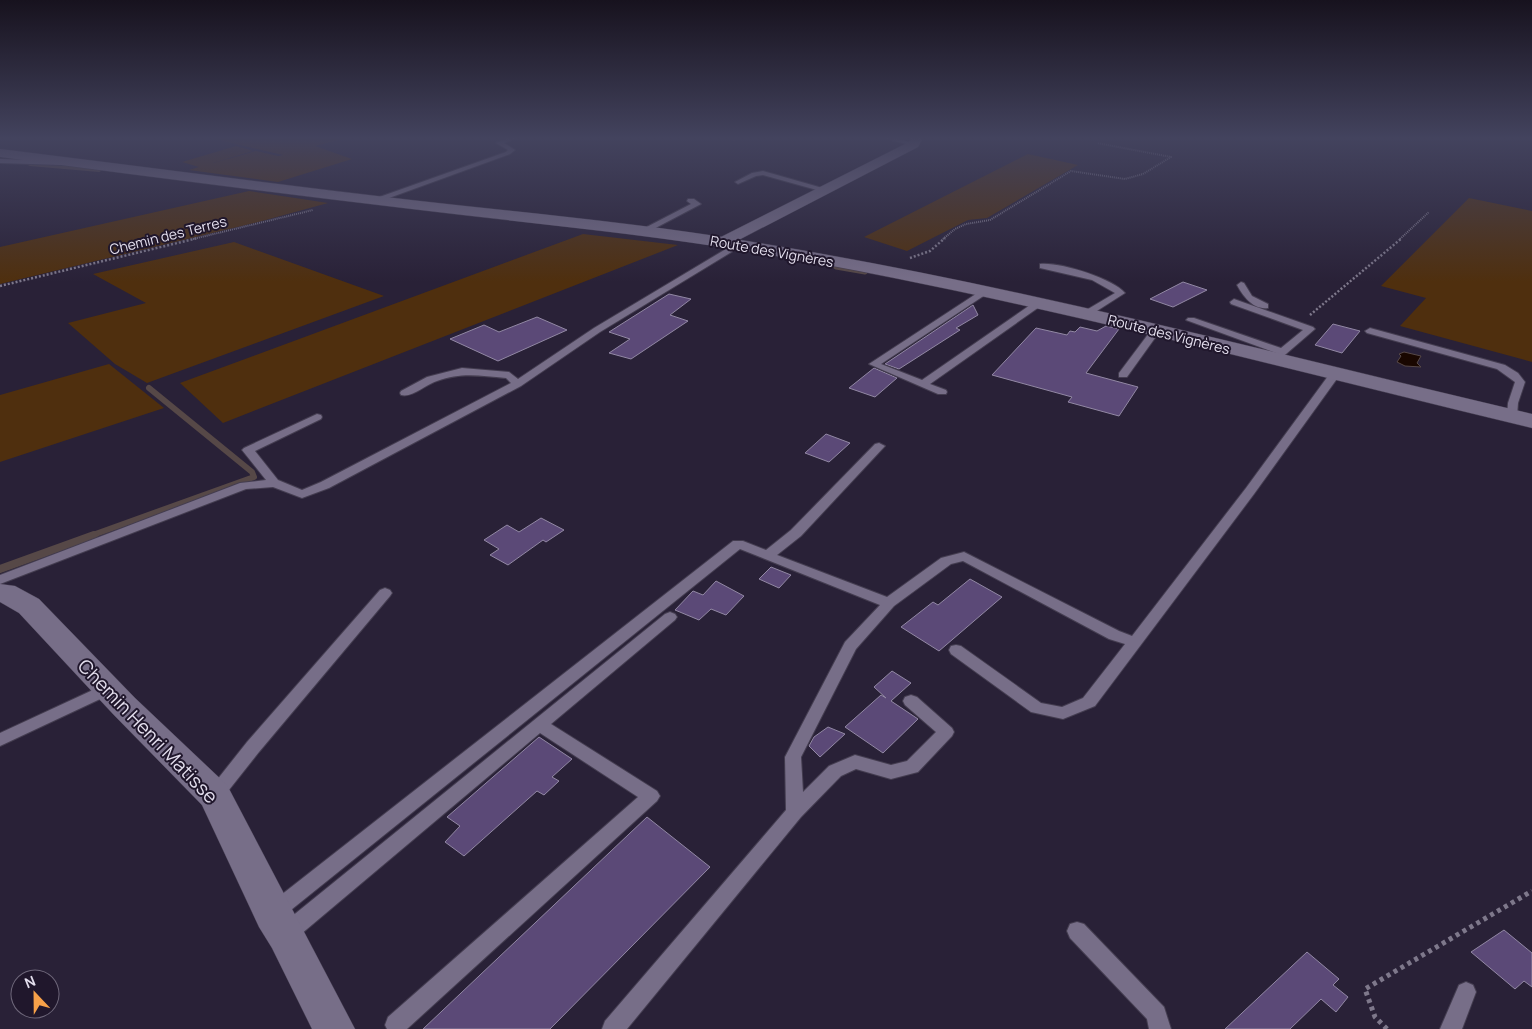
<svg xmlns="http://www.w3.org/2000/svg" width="1532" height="1029" font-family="Manrope,sans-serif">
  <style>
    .green { fill: #4f2f0e }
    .water { fill: #190700; stroke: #564847 }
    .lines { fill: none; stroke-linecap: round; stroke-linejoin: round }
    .stream-far3 { stroke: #564847; stroke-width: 4 }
    .stream-far2 { stroke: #564847; stroke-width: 5 }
    .stream-far1 { stroke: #564847; stroke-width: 6 }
    .stream { stroke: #564847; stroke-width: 8 }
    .building { fill: #5b4977; stroke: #9288a4 }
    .service-casing { stroke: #443d50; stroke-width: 2 }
    .minor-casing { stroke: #443d50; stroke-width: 1 }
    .tertiary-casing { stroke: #443d50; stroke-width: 1 }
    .path-far2 { stroke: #7e788b; stroke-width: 2; stroke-dasharray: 1 1; stroke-linecap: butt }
    .path-far1 { stroke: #7e788b; stroke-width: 2.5; stroke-dasharray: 2 2; stroke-linecap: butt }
    .path { stroke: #7e788b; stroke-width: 5; stroke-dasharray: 4 4; stroke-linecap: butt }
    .service { fill: #776e88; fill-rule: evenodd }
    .minor { fill: #776e88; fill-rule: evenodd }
    .tertiary { fill: #776e88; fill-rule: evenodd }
    .labels { text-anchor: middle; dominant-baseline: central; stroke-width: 4; stroke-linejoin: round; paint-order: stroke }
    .far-street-label { font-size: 14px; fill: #e4dfee; stroke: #20172c }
    .near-street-label { font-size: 19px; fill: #e4dfee; stroke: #20172c }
  </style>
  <rect width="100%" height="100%" fill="#292137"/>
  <!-- green -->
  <path class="green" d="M211,138H346L315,146L352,159L278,182L189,170L199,167L182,162L236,146L253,151L213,163L256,151L278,156L283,155Z
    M1028,154L1078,165L987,218L968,220L907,251L864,237Z
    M249,191L328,203L262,221L0,284V247Z
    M1469,198L1532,211V362L1400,326L1426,298L1381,286Z
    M583,234L678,245L223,423L180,383Z
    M234,242L384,296L147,383L115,364L68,323L146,303L93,274Z
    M109,364L164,408L0,462V395Z"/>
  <!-- water -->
  <path class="water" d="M1404,352L1421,356L1417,363L1421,367L1405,366L1397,362L1401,356L1399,354Z"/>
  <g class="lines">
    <!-- stream-far3 -->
    <path class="stream-far3" d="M730,138L734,139
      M30,164L99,170"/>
    <!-- stream-far2 -->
    <path class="stream-far2" d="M836,267L865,272"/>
    <!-- stream-far1 -->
    <path class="stream-far1" d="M90,536L254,477L252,472L149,388"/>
    <!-- stream -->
    <path class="stream" d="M0,569L94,535"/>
  </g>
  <!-- building -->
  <path class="building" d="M1183,282L1207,290L1173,307L1150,299Z
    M669,294L691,299L670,315L688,321L631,359L609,353L630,339L609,332Z
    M973,305L978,315L956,328L960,330L899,369L885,364Z
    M537,317L567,330L498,361L450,339L484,325L499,332Z
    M1333,324L1360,331L1342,353L1315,345Z
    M1106,326L1119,329L1086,373L1138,387L1119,416L1068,402L1072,397L992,375L1036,328L1067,335L1070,331L1075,332L1080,327L1097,331Z
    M874,368L897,378L875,397L849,388Z
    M826,434L850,443L829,462L805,453Z
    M541,518L564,530L546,542L543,540L508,565L490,555L499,549L484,540L507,525L519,532Z
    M771,567L791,575L779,588L759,579Z
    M970,579L1002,597L939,651L901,627L933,602L938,605Z
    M716,581L744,596L726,615L711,609L699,620L675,610L693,591L703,595Z
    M892,671L911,683L891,701L918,719L883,753L845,727L881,695L886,698L874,687Z
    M828,727L845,734L820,757L809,746L814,737Z
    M539,737L572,759L552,777L559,781L544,795L537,791L464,856L445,842L460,826L447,817Z
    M647,817L710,867L550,1029H423Z
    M1504,930L1532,953V987L1524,981L1515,989L1471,952Z
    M1307,952L1339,979L1333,985L1348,997L1336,1012L1321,999L1290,1029H1225Z"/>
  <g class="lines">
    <!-- service casing -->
    <g class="service-casing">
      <path id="service" d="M508,138H517L504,143L515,150L510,154L378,202L371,200L506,152L508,150L496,143Z
        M883,138H894L917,144L914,146Z
        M0,159L62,161L65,163L62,165L0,163Z
        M763,171L826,189L827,190L824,192L763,175L756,176L738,184L735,182L752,173Z
        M688,199H694L701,204L646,233L639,231L691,204L687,201Z
        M736,243L743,245L600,332L521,386L329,488L302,498L273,487L246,489L0,584V575L240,483L266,480L242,450L244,448L317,414L321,415L322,417L321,419L255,451L278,480L302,490L321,482L511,383L506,378C480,376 462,372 437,381C426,384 413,398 401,395L400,393L401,391L427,377L462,368L509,372L518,379L594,328Z
        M1040,264C1060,262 1112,278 1125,293L1089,316H1083V312L1115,293L1092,280L1040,268Z
        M1241,282L1244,283L1252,296L1268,304V308C1253,310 1243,296 1237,285Z
        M985,288L989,291L988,293L881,364L922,380L1036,301H1042V305L930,384L946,390L947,392L946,394H938L869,364Z
        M1234,299L1313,327L1315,329L1286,354L1274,362L1269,359L1276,353L1186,320L1188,318H1194L1281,348L1303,330L1231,304L1230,302Z
        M1155,328L1160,331L1127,377H1119V373L1152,329Z
        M1370,328L1505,365L1518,373L1525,382L1518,403L1517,416L1512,419L1507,416L1508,403L1515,382L1497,369L1367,333L1365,331Z
        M1335,371L1340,374L1339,376L1254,494L1095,706L1063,719L1031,712L951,654L949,650L951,646L956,645L961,646L1041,703L1062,707L1083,698L1125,644L1109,639L963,561L951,564L894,606L856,649L801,757L803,792L829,766L855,755L891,765L907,761L936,732L905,705L903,701L905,697L911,695L917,697L952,728L954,732L952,736L918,772L891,779L856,769L841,776L801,817L627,1029H602L605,1021L786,810L785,757L845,642L880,605L740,549L281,918L274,921L267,918L264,912L267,906L733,541H743L766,550L791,530L875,444L879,443L885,446L801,536L777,555L887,597L941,558L964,552L1119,631L1132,636L1246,488L1331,372Z
        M385,588L390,590L392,593L390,596L259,752L221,800L215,802L209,800L206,795L209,790L247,742L380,590Z
        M670,612L675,614L677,617L675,620L551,724L657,791L660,796L657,801L407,1029H387L385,1025L388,1017L638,797L540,733L294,940L287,942L280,940L277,933L280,926L665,614Z
        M108,683L113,685L116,689L113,693L0,746V733Z
        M1077,922L1084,924L1164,1007L1171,1029H1149L1147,1019L1070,938L1067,931L1070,924Z
        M1466,982L1473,985L1476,992L1462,1029H1440L1459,985Z"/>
    </g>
    <!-- minor casing -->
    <g class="minor-casing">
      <path id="minor" d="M911,138H923L918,147L729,245H717L715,242L717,239L909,142Z
        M0,584L15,586L39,599L135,698L227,785L355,1029H312L272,948L259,927L202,805L113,714L19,613L0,602Z"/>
    </g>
    <!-- tertiary casing -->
    <g class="tertiary-casing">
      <path id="tertiary" d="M0,149C137,166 274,184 411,200C525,213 640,223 753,242C1016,285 1273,353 1532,414V428C1273,366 1016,296 753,252C640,233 526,223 412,209C274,193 137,175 0,157Z"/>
    </g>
    <!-- path-far2 -->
    <path class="path-far2" d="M193,239L313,210
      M943,239L955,229L966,224L990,220L1071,171L1125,179L1143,174L1171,157L1097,143
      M1400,239L1429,212"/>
    <!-- path-far1 -->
    <path class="path-far1" d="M910,258L930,251L945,238
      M0,286L198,238
      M1310,315L1402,238"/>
    <!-- path -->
    <path class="path" d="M1387,1029L1375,1017L1365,989L1532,891"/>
    <!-- service -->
    <use href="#service" class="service"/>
    <!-- minor -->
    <use href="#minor" class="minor"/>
    <!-- tertiary -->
    <use href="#tertiary" class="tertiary"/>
  </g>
  <!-- sky -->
  <linearGradient id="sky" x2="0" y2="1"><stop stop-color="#17121e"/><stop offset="0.49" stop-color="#43435e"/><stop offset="1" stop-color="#43435e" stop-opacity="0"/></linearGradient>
  <rect width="1532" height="282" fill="url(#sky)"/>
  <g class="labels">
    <!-- far-street labels -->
    <g class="far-street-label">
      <text transform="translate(168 235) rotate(-14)">Chemin des Terres</text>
      <text transform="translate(772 251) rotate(10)">Route des Vignères</text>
      <text transform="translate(1169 334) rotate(14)">Route des Vignères</text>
    </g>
    <!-- near-street labels -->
    <g class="near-street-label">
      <text transform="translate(148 731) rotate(46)">Chemin Henri Matisse</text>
    </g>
  </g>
  <!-- north arrow -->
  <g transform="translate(35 994) rotate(338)"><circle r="24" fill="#20172c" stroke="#6e677a"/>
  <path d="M0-4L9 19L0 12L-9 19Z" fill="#f7a149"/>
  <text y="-8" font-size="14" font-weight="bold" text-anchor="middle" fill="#e4dfee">N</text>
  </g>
</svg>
